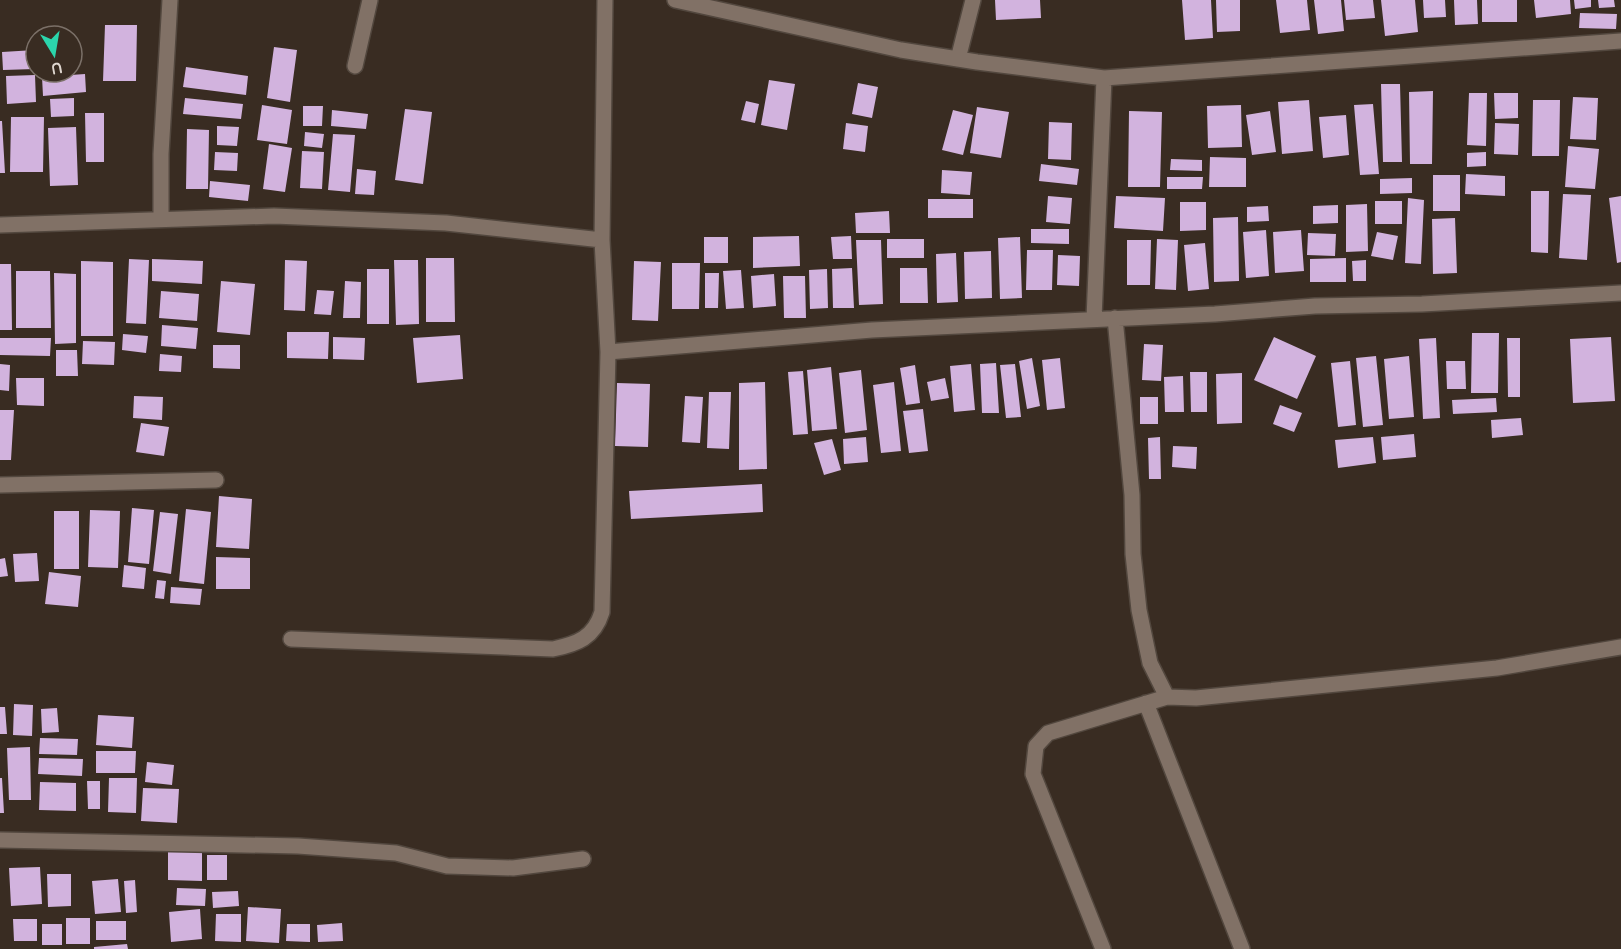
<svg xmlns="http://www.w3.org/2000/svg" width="1621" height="949" font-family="Quicksand,sans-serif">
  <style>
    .building { fill: #d2b3de }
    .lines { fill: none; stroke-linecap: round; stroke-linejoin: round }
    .minor-casing { stroke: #52473e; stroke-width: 18 }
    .minor { stroke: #817166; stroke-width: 15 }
  </style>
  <rect width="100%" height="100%" fill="#392c22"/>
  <!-- building -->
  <path class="building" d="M995,0H1040L1041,18L996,20Z
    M1182,0H1211L1213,38L1185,40Z
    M1216,0H1240V31L1217,32Z
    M1276,0H1307L1310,30L1280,33Z
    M1314,0H1341L1344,31L1318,34Z
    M1344,0H1373L1375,18L1346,20Z
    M1381,0H1415L1418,32L1385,36Z
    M1423,0H1445L1446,17L1424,18Z
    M1454,0H1477L1478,24L1455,25Z
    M1482,0H1517V22H1482Z
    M1534,0H1570L1571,14L1536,18Z
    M1574,0H1591V7L1575,9Z
    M1598,0H1614L1615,7L1599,8Z
    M1580,13L1617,14L1616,29L1579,28Z
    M105,25H137L136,81H103Z
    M274,47L297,50L290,102L267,98Z
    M35,50V69L3,70L2,52Z
    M186,67L248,76L246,95L183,87Z
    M85,74L86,92L43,96L42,77Z
    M35,75L36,102L7,104L6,76Z
    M769,80L795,84L787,130L761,125Z
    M858,83L878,87L872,118L852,114Z
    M1381,84H1400L1402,162H1383Z
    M1433,91L1432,164H1410L1409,92Z
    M1469,93H1487L1486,146L1467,145Z
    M1494,93H1518V118L1495,119Z
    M1573,97L1598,98L1596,140L1570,139Z
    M74,98V116L51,117L50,99Z
    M185,98L243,104L241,119L183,114Z
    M1309,100L1313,151L1282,154L1278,102Z
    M1533,100H1560L1559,156H1532Z
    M746,101L759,104L755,123L741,120Z
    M1373,104L1379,174L1360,175L1354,105Z
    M262,105L292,110L287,144L257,140Z
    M1241,105L1242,147L1208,148L1207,106Z
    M303,106H323L322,126H303Z
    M977,107L1009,112L1001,158L970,153Z
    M405,109L432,112L423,184L395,180Z
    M332,110L368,114L366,129L331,126Z
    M953,110L973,115L963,155L942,150Z
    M1129,111L1162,112L1160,187H1128Z
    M1270,111L1276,152L1252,155L1246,115Z
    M85,113H104V162H86Z
    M1346,115L1349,155L1323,158L1319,117Z
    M11,117H44L43,172H10Z
    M0,121H2L5,173H0Z
    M1049,122L1072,123L1071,160L1048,159Z
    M846,123L868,126L865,152L843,149Z
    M1495,123L1519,124L1518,155L1494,154Z
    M217,126L239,127L237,146L217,145Z
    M76,127L78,185L50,186L48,128Z
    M187,129L209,130L208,189H186Z
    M305,132L324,134L322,148L304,146Z
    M333,134L355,135L350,192L328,190Z
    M269,144L292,148L285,192L263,189Z
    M1568,146L1599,149L1595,189L1565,187Z
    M302,151L324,152L322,189L300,188Z
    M215,152L238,153L237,171L214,170Z
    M1486,152V166L1467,167V153Z
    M1210,157L1246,158V187H1209Z
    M1171,159L1202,160V171L1170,170Z
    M1041,164L1079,169L1077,185L1039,181Z
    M357,169L376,171L374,195L355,194Z
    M942,170L972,172L970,195L941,193Z
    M1466,174L1505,176V196L1465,194Z
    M1433,175H1460V211H1433Z
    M1167,177H1203L1202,189H1167Z
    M1412,178V193L1380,194V179Z
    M210,181L250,185L248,201L209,197Z
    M1531,191H1549L1548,253L1531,252Z
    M1563,194L1591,195L1587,260L1559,258Z
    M1048,196L1072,198L1070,224L1046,222Z
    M1116,196L1165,198L1163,231L1114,228Z
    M1621,196V262L1617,263L1609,198Z
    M1408,198L1424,200L1421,264L1405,263Z
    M928,199H973V218H928Z
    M1375,201H1402V224H1375Z
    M1180,202H1206V230L1180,231Z
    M1367,204L1368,251L1346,252V205Z
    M1338,205V223L1313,224V206Z
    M1268,206L1269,221L1247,222V207Z
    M889,211L890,233H856L855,213Z
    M1238,217L1239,281L1214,282L1213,218Z
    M1455,218L1457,273L1433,274L1432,219Z
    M1031,229H1069V244L1031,243Z
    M1266,230L1269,276L1246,278L1243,232Z
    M1301,230L1304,271L1275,273L1273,232Z
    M1377,232L1398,236L1393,260L1371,256Z
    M1308,233L1336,234L1335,256L1307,255Z
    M799,236L800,266L753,268V237Z
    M851,236L852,259H833L831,237Z
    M704,237H728V263H704Z
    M1020,237L1022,298L1000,299L998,238Z
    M887,239H924V258H887Z
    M1157,239L1178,240L1176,290L1155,289Z
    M856,240H881L883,304L859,305Z
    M1127,240H1151L1150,285H1127Z
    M1205,243L1209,289L1188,291L1184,245Z
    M1027,250H1053L1052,290H1026Z
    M991,251L992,298L965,299L964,252Z
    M956,253L958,302L937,303L936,254Z
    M1058,255L1080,256L1079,286L1057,285Z
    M426,258H454L455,322H426Z
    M1346,258V282H1310V259Z
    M129,259L149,260L146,324L126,323Z
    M152,259L203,261L202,284L152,281Z
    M285,260L307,261L305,311L284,310Z
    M394,260H418L419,324L396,325Z
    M1366,260V281H1353L1352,261Z
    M81,261L113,262V336H81Z
    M634,261L661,262L658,321L632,320Z
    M672,263H700L699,309H672Z
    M0,264H11L12,330H0Z
    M852,268L854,308H833L832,269Z
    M900,268H927L928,303H900Z
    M367,269H389V324H367Z
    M827,269L828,308L810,309L809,270Z
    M741,270L744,308L726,309L723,271Z
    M16,271H50L51,328H16Z
    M54,273L76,274V343L55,344Z
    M705,273H719L718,308H705Z
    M774,274L776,306L753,308L751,276Z
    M783,276H805L806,318H784Z
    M221,281L255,284L250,335L217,332Z
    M345,281L361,282L360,318H343Z
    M317,290L334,291L331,315L314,314Z
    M161,291L199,294L197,321L159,318Z
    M162,325L198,328L196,349L161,346Z
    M287,332H329L328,359L287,358Z
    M1472,333H1499L1498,393H1471Z
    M123,334L148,336L146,353L122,350Z
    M460,335L463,379L417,383L413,338Z
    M333,337L365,338L364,360L333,359Z
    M1274,337L1316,356L1297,399L1254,380Z
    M1611,337L1615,401L1573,403L1570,339Z
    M0,338H51L50,356L0,355Z
    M1436,338L1440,418L1423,419L1419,339Z
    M1507,338H1520V397H1508Z
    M83,341L115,342L114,365L82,364Z
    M1144,344L1163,345L1161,381L1142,380Z
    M213,345H240V369L213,368Z
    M56,350H77L78,376H56Z
    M160,354L182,356L181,372L159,371Z
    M1376,356L1383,425L1363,427L1356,358Z
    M1409,356L1414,417L1389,419L1384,359Z
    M1032,358L1040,406L1027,409L1019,361Z
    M1060,358L1065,408L1047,410L1042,360Z
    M1350,361L1356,425L1338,427L1331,363Z
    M1446,361H1465L1466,389H1447Z
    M996,363L999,413H982L980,364Z
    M0,364L10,365L9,391L0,390Z
    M971,364L975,410L954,412L950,366Z
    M1015,364L1021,417L1006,418L1000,365Z
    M915,365L920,403L906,405L900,368Z
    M831,367L837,429L812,431L807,370Z
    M861,370L867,430L845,433L839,373Z
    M803,371L808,434L793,435L788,372Z
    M1190,372H1207V412H1191Z
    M1242,373V423L1217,424L1216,374Z
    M1183,376L1184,412H1165L1164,377Z
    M16,378H44V406L17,405Z
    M945,378L949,398L931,401L927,382Z
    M765,382L767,469L739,470V383Z
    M894,382L901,451L881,453L873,385Z
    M617,383L650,384L648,447L615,446Z
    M709,392H731L729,449L707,448Z
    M134,396L163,397L162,420L133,418Z
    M685,396L703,397L700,443L682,442Z
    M1140,397H1158V424H1140Z
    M1496,398L1497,412L1453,414L1452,400Z
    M1280,405L1302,413L1294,432L1273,424Z
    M923,409L928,451L909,453L903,411Z
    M0,410H14L11,460H0Z
    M1521,418L1523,435L1492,438L1491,420Z
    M141,423L169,427L164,456L136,452Z
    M1414,434L1416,457L1383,460L1381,437Z
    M866,437L868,462L844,464L843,439Z
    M1160,437L1161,479H1149L1148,438Z
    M1373,437L1376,463L1338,468L1335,440Z
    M832,439L841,470L824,475L814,443Z
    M1173,446L1197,447L1196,469L1172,467Z
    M762,484L763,512L631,519L629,491Z
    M219,496L252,499L249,549L216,547Z
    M132,508L154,510L149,564L128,562Z
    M186,509L211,512L204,584L179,581Z
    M90,510L120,511L118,568L88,567Z
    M54,511H79V569H54Z
    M160,512L178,514L171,574L153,571Z
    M37,553L39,581L15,582L13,554Z
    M216,557L250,558V589H216Z
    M5,558L8,576L0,577V559Z
    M124,565L146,568L144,589L122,587Z
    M49,572L81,576L78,607L45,604Z
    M157,580L166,581L164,599L155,598Z
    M171,587L202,589L200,605L170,603Z
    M14,704L33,705L32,736L13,735Z
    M0,707H5L7,734H0Z
    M57,708L59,732L42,733L41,709Z
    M98,715L134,717L132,748L96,745Z
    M40,738L78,739L77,755L39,754Z
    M30,747L31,800H9L7,748Z
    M96,751H136L135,773H96Z
    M39,758L83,759L82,776L38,774Z
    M147,762L174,765L172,785L145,782Z
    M0,778H2L4,813H0Z
    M109,778H137L136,813L108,812Z
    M87,781H100V809H88Z
    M40,782L76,783V811L39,810Z
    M143,788L179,789L177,823L141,821Z
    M168,851L202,852V881L168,880Z
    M207,855H227V880H207Z
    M40,867L42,904L11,906L9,868Z
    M47,874H71V906L48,907Z
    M118,879L121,912L95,914L92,881Z
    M135,880L137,912L126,913L124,881Z
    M177,888L206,889L205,906L176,905Z
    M238,891L239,906L213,908L212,892Z
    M248,907L281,909L279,943L246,941Z
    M200,909L202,939L171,942L169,912Z
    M216,914H241V942L215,941Z
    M66,918H90V944H66Z
    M13,919H37V941H14Z
    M96,921H126V940H96Z
    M342,923L343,941L318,942L317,925Z
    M42,924H62V945H42Z
    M287,924H310V942L286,941Z
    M127,944L128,949H94V947Z"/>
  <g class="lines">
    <!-- minor casing -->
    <g class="minor-casing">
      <path id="minor" d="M605,0L602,240L608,352L872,330L1215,314L1315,306L1422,304L1621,293
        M675,0L901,50L977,62L1104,78L1621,41
        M958,59L973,0
        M355,66L370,0
        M161,219V154L170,0
        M0,225L274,216L446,223L602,240
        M1115,318L1132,495L1133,554L1139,610L1150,663L1167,697
        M1094,319L1104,78
        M0,485L216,480
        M291,639L553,649C577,644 594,638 602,612L608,352
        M1146,703L1242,949
        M0,840L298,846L396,853L447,866L513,868L583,859
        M1103,949L1033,774L1036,746L1048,733L1167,697L1196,698L1497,668L1621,647"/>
    </g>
    <!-- minor -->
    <use href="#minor" class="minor"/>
  </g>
  <!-- north arrow -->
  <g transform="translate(54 54) rotate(169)"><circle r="28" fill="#392c22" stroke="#7b7068" stroke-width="1.5"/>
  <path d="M0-4.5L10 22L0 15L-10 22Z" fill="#2bd5ac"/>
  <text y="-9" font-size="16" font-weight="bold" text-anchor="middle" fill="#dfd7d0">U</text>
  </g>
</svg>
